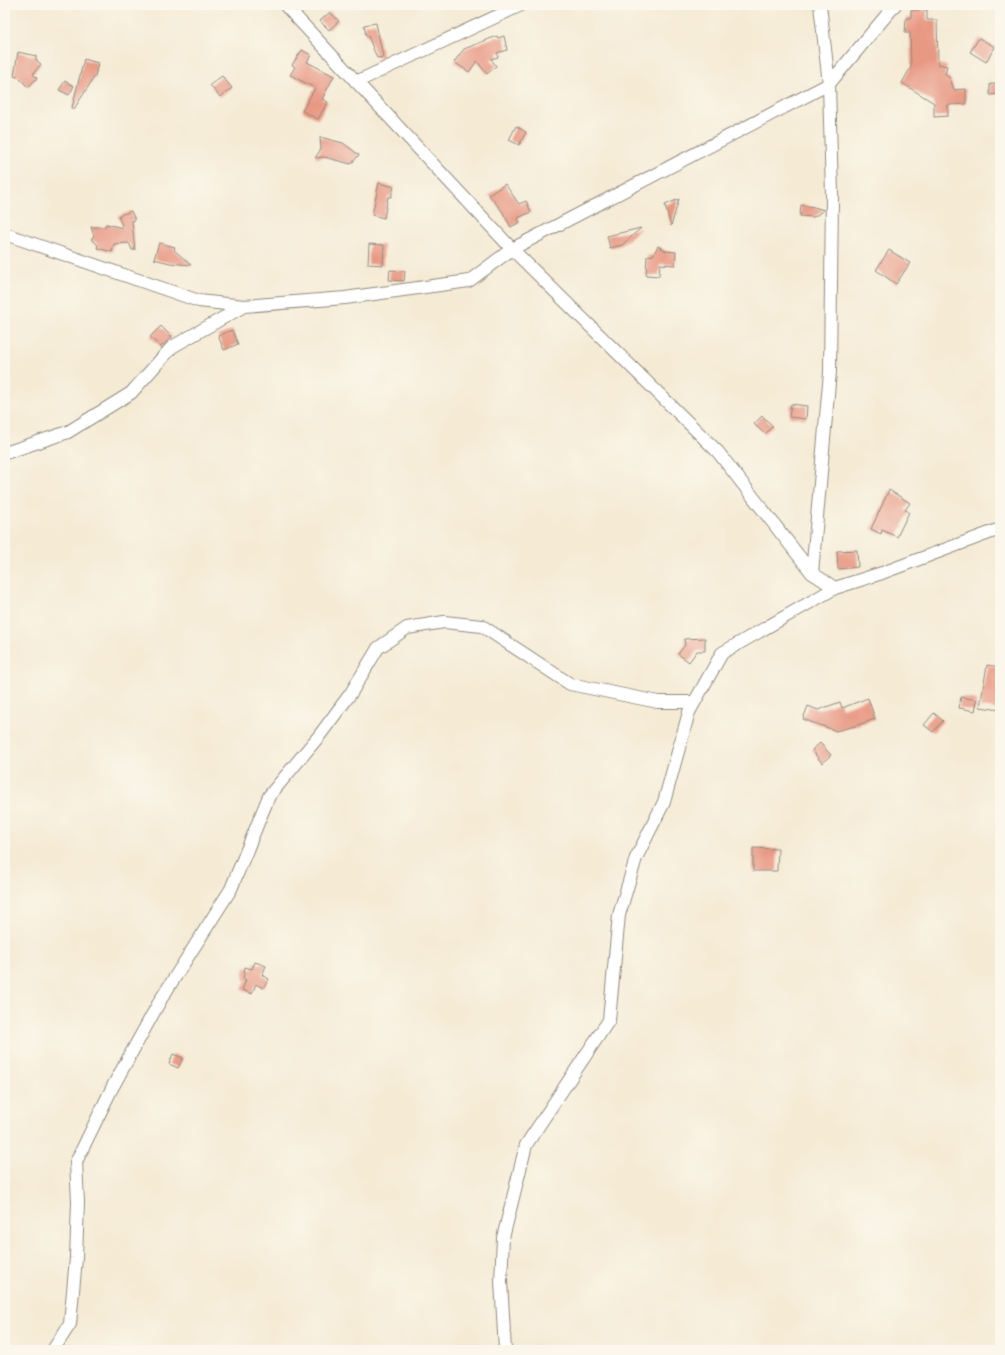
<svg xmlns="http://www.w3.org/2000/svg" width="1005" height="1355" font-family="Kalam,sans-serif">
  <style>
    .building { fill: #e89984 }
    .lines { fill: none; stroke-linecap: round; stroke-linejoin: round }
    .street-casing { stroke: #908b80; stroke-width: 14 }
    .street { stroke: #fff; stroke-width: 12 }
  </style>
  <rect width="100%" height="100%" fill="#fbf7ec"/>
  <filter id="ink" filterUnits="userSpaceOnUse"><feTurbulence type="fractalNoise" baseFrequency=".025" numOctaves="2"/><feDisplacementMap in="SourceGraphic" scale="8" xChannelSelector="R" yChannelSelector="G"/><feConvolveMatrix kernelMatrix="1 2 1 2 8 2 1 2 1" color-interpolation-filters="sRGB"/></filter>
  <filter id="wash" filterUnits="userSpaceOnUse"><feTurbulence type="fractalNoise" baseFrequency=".012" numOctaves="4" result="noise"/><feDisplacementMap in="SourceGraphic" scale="16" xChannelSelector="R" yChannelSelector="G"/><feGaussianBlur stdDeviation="0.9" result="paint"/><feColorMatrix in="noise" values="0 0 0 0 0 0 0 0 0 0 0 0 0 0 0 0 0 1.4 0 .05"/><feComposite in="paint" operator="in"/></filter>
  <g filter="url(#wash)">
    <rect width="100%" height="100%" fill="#f5ebd5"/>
    <g id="blocks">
      <!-- building -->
      <path class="building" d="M911,10H927V20H937L938,64L947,66L945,75L950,78L954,90L966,89V104L948,105V116L934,117V103L902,83L911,67L910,33H905L906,18H911Z
        M330,12L339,21L329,30L320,21Z
        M376,23L383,57L377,58L368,36H366L364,25Z
        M497,36L498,38L504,36L507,50L497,53L498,57L491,59L496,66L487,74L477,61L469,72L454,62L464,49Z
        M979,38L995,47L986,62L970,52Z
        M302,50L311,55L307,62L334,76L322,99L328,102L318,119L302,111L315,88L290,75L295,67L292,65Z
        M18,52L36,56V60L41,64L33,74L37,78L28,87L18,77L14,76Z
        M84,59L98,63L95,76L74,109L72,108Z
        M222,76L232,88L220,97L210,85Z
        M65,81L74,86L69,95L59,90Z
        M990,84H1000V94L990,95Z
        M516,126L526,132L519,145L509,140Z
        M320,137L343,143L359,155L351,164L324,157L315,158L321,149Z
        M379,183L394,187L391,197H388L384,218L372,215Z
        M505,184L519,204L526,201L531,212L518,218L520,222L511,227L502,211L489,195Z
        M679,199L671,226L665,205Z
        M801,205L814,207L824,210L814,217L800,216Z
        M131,211L135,220L132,221L135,250H132L129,243L114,244L112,252L97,248L98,245L91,239L94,236L91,227H105L106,224L123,228L118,216Z
        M641,228L622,245L610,248L607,236Z
        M159,243L175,247L174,250L191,265L170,263L154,259Z
        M369,244L384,245L383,265L368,264Z
        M658,246L666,251L676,252L675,265L660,264L659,276L646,275L647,256L653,255Z
        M889,250L910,263L896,284L876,270Z
        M390,270L405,271L404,281L389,280Z
        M161,326L172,337L161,347L150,337Z
        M232,330L238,344L224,350L218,336Z
        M791,404L807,406L806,419L789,417Z
        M762,416L773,426L765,434L754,424Z
        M889,490L910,503L905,510L909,512L897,537L882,530L881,534L871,529Z
        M857,550L858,567L838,569L837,551Z
        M705,638V651H697L689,662L678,654L685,645L684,639Z
        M987,665L1000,667V710L980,707Z
        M961,697L977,700L975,711L959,708Z
        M868,698L875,719L855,726L836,731L803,719L808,706L818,710L840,702L842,708Z
        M934,713L943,721L933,732L924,725Z
        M820,743L831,755L822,763L812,750Z
        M753,848L778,849L777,871H753Z
        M255,962L266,966L262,975L269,979L263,988L256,984L252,994L242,990L246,980L243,979L245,967L252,969Z
        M173,1054L183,1058L178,1068L169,1064Z"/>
    </g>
  </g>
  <g filter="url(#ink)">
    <use href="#blocks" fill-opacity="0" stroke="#908b80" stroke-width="1"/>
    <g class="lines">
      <!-- street casing -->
      <g class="street-casing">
        <path id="street" d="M285,5L512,249L718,452L812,573L835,588L882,573L1000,529
          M356,82L521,5
          M5,234L199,301L244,306L345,298L469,281L512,249L829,84L895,5
          M5,453L68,432L131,393L172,347L244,306
          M812,573L830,372L832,195L829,84L820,5
          M53,1350L70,1324L76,1258L78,1202L76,1162L112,1088L161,999L231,889L269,796L319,736L351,693L378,648L407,628L444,622L482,626L570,684L658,702H694
          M505,1350L501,1281L503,1238L526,1145L609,1020L619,915L636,858L664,802L689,712L722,653L835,588"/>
      </g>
      <!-- street -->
      <use href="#street" class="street"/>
    </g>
  </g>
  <!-- margin -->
  <rect width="1005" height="1355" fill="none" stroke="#fbf7ec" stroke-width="20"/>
</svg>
